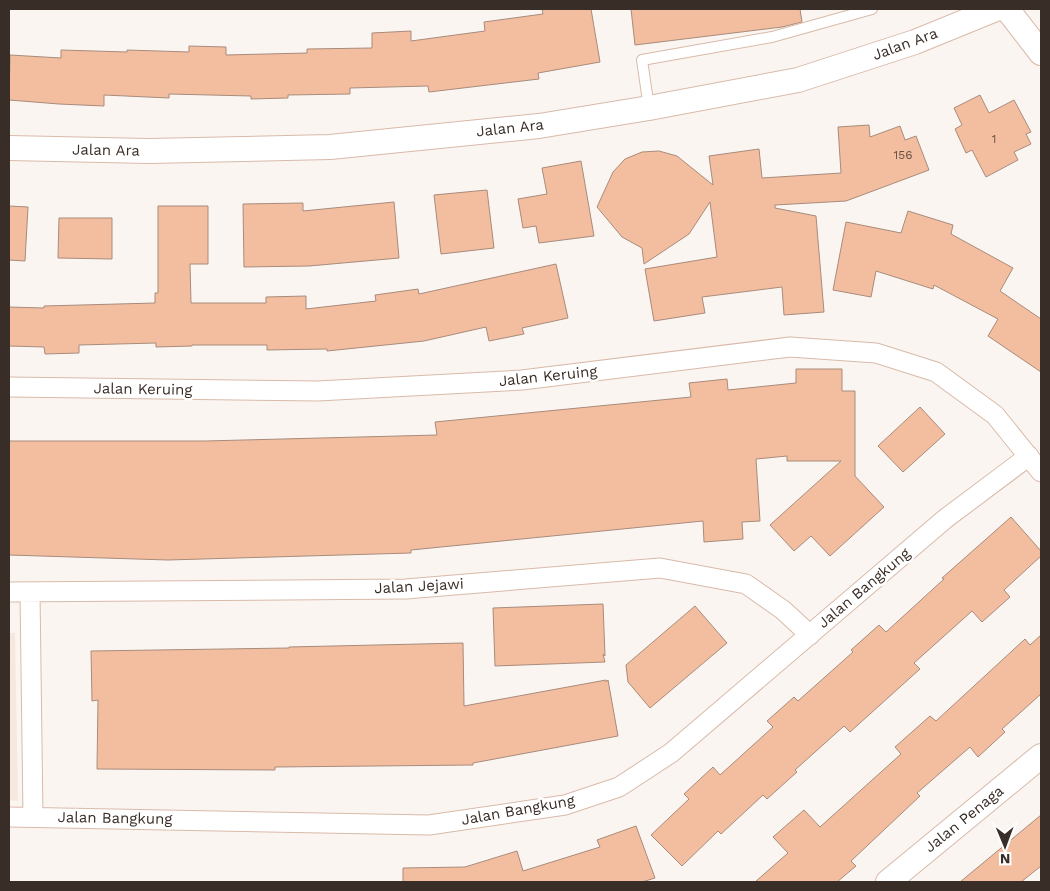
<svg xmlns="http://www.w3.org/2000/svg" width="1050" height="891" font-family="'Work Sans',sans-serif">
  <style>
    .built { fill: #f7e8df }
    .building { fill: #f3bea0; stroke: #a88b7b }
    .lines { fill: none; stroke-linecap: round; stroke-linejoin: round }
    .service-casing { stroke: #d8baa9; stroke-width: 12 }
    .minor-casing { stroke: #d8baa9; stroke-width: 21 }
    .tertiary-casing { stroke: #d8baa9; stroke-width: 26 }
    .service { stroke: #fff; stroke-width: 10 }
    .minor { stroke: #fff; stroke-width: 19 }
    .tertiary { stroke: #fff; stroke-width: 24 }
    .labels { text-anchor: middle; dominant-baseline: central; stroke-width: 5; stroke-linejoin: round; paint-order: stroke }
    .number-label { font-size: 12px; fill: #685145 }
    .street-label { font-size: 15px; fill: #392d27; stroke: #fff }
  </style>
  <rect width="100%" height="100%" fill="#fbf5f1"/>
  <!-- built -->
  <path class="built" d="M9,633H15L18,801L9,800Z"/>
  <!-- building -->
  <path class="building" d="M542,9H591L600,62L538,73L539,79L429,92L428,86L350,88V94L288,95V98L251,99V96L169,94V98L104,95V106L59,104L9,100L10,55L61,58V50L127,52V50L189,52V46L226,47V55L307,53V49L372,48V33L411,31V41L485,31L484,22L543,14Z
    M631,9H800L802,22L782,27L635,45Z
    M980,95L989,113L1014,100L1031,132L1026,134L1031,144L1014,152L1018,160L986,177L972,150L966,153L955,129L962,125L954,108Z
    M869,125L870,137L900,126L905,140L916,136L929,170L846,201L775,205V208L816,216L824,312L784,315L782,287L702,297L705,313L654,321L645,269L717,257L710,202L689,234L644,264L642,248L622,237L597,207L613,172L625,159L642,152L659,151L677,156L713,185L709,156L759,149L762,178L841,173L838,127Z
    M581,161L594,236L539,243L536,226L523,228L518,199L547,194L542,168Z
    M487,190L494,248L441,254L434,195Z
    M394,202L399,258L309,266L244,267L243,204L303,203V211Z
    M9,206L28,207L25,261L9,260Z
    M158,206H208V264H190L191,303H266V297L306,296V309L376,301L375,295L418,289L419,294L556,264L568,318L522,328L524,334L489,341L486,327L424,341L327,351V349L267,350V345H192V346L156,347V343L79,345V353L45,354L44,347L9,346V307L44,308V306L155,303V293H158Z
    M908,211L953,225L951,234L1013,268L1000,291L1041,319V372L988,336L998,319L934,285L933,289L876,271L871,297L833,290L846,222L901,233Z
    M59,218H112V259L58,258Z
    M796,369H842V391H855V476L884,507L830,556L811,536L794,551L770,525L841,461H787V456L756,459L760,521L742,522L743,539L704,542L703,521L411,550V553L168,560L9,555V441H205L437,435L435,422L691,397L689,383L727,379L728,390L796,383Z
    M920,407L945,434L903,472L878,446Z
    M1011,517L1041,551V556L1004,590L1010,597L982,622L972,611L914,663L920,669L850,732L844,726L795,770L797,772L767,799L763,795L721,834L718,831L682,866L651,835L689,799L684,794L713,767L720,775L773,727L767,721L794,697L798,701L853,652L851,650L879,625L886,632L944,579L942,578Z
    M603,604L605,656L603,654L605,662L495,666L493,608Z
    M695,606L727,643L650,708L628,682L626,665Z
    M1041,635V694L1002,729L1005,732L978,757L970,747L917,793L920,796L851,861L856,866L837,882H755L788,853L773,837L804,810L820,827L901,754L895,747L930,716L936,721L1025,639L1030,645Z
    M463,643L464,706L606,680V682L608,680L618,736L473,763V765L275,767V770L97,769L98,700L92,701L91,651L289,648V647Z
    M1041,815V866L1021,882H960Z
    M636,826L655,878L642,882H403V868L465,867L517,851L523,871L600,847L597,840Z"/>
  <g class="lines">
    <!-- service casing -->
    <g class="service-casing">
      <path id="service" d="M649,108L642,60L772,37L872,9"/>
    </g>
    <!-- minor casing -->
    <g class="minor-casing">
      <path id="minor" d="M9,387L318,391L522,380L790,347L876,353L936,372L995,415L1041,472
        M9,592L406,589L660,568L746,584L783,610L810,635
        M30,593L33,817
        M9,817L429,825L565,805L619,787L671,753L945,519L1029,456"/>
    </g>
    <!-- tertiary casing -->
    <g class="tertiary-casing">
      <path id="tertiary" d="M1007,9L1041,53
        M9,148L149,151L330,147L539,126L649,108L798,80L915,42L996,9
        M888,882L1041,756"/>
    </g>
    <!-- service -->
    <use href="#service" class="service"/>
    <!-- minor -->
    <use href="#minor" class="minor"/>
    <!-- tertiary -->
    <use href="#tertiary" class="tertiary"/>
  </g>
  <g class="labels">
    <!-- number labels -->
    <g class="number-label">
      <text x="994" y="139">1</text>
      <text x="903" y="155">156</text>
    </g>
    <!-- street labels -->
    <g class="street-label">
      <text transform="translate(905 44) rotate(-20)">Jalan Ara</text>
      <text transform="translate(510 128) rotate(-6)">Jalan Ara</text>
      <text transform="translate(106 150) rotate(1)">Jalan Ara</text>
      <text transform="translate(548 376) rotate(-6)">Jalan Keruing</text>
      <text transform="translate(143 389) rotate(1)">Jalan Keruing</text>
      <text transform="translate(419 586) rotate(-3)">Jalan Jejawi</text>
      <text transform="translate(864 588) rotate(-40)">Jalan Bangkung</text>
      <text transform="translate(518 810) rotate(-10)">Jalan Bangkung</text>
      <text transform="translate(115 818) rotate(1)">Jalan Bangkung</text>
      <text transform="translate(964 819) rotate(-39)">Jalan Penaga</text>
    </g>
  </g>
  <!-- border -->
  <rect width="1050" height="891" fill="none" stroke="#392d27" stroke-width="20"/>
  <!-- north arrow -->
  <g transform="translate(1005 846) rotate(179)" stroke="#ffffff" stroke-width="4" paint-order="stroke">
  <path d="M0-4L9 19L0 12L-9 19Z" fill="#392d27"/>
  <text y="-8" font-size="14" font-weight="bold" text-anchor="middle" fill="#392d27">N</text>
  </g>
</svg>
